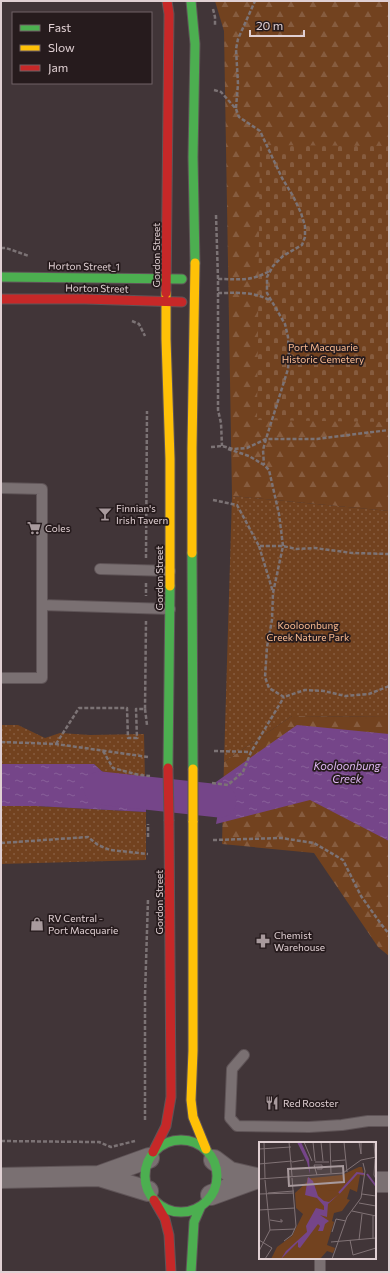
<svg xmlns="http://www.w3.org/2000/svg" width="390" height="1273" font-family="Commissioner,sans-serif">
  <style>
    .forest { fill: url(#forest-firs) }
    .cemetery { fill: url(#cemetery-stones) }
    .park { fill: url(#park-dots) }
    .water { fill: url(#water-ripples) }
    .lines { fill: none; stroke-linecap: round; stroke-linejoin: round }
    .river { stroke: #754589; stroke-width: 33 }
    .lane-casing { stroke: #5f5457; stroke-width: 12 }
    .street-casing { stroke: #5f5457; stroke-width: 22 }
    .fast-casing { stroke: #5f5457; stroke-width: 11 }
    .slow-casing { stroke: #5f5457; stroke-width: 11 }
    .jam-casing { stroke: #5f5457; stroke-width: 11 }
    .path { stroke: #7c7375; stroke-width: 2.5; stroke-dasharray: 4 2; stroke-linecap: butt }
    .lane { stroke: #7a7072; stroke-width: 10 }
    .street { stroke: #7a7072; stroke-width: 20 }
    .fast { stroke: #4caf50; stroke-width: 9 }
    .slow { stroke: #ffc107; stroke-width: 9 }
    .jam { stroke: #c62828; stroke-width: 9 }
    .slow-bridge-casing { stroke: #5f5457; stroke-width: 11; stroke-linecap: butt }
    .jam-bridge-casing { stroke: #5f5457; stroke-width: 11; stroke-linecap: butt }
    .path-bridge { stroke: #7c7375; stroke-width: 2.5; stroke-dasharray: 4 2; stroke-linecap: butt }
    .slow-bridge { stroke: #ffc107; stroke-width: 9 }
    .jam-bridge { stroke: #c62828; stroke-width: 9 }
    .labels { text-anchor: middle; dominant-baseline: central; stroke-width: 3.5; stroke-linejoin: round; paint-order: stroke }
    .street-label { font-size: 10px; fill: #e0d0d3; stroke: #261b1d }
    .park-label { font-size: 10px; fill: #fcbc91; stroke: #261b1d }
    .poi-label { font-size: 10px; fill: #e0d0d3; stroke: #261b1d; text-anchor: start }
    .water-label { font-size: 11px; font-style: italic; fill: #e0b8f4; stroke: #261b1d }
    .inset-river { fill: none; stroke: #754589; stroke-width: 2 }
    .inset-road { fill: none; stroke: #817376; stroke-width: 1 }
    .view { fill: #a89a9d; fill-opacity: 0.15; stroke: #a89a9d; stroke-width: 2 }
    .inset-edge { fill: none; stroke: #e0d0d3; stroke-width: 2 }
  </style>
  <defs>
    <pattern id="forest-firs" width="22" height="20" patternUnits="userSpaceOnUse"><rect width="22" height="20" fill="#72421f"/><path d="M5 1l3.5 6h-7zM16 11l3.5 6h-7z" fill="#865c3f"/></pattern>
    <pattern id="cemetery-stones" width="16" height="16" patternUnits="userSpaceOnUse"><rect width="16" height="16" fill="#72421f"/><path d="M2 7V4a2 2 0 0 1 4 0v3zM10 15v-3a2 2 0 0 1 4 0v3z" fill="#865c3f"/></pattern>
    <pattern id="park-dots" width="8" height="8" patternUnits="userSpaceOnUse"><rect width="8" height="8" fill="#72421f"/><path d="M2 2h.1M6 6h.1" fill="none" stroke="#865c3f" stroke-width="1.8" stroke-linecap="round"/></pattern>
    <pattern id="water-ripples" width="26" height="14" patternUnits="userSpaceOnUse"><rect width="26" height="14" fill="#754589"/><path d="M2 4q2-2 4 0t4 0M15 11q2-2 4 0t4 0" fill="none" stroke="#885f99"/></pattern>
  </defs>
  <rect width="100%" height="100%" fill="#413538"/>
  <!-- forest -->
  <path class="forest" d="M215,1H389V511L232,496L224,31Z
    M292,716L389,717V956L378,947L314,853L222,844L224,762Z"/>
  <!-- cemetery -->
  <path class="cemetery" d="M260,145L389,146V422L257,420Z"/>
  <!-- park -->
  <path class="park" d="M232,496L389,511V717L292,716L224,762Z
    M1,725H18L45,738L60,733L90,735L144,734L145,781C122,782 111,781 94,764H1Z
    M1,806H36L146,812V860L1,864Z"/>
  <!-- water -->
  <path class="water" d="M297,725L389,734V841L310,800L216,824L220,801L216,782Z
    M1,764H94C111,781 122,782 145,781L146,812L36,806H1Z"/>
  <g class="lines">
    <!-- river -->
    <path class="river" d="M100,788L220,801"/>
    <!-- lane casing -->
    <g class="lane-casing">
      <path id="lane" d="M1,488L42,489V678H1
        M100,569L170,571
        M42,605L170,609
        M244,1055L232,1069L230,1118L237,1126L309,1127L342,1125L368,1121H388
        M320,1272V1258"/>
    </g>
    <!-- street casing -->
    <g class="street-casing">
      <path id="street" d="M214,1160L230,1172L260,1179
        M99,1176L149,1158
        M1,1178L99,1176L148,1191
        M375,1182H389
        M211,1195L255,1179"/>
    </g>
    <!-- fast casing -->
    <g class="fast-casing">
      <path id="fast" d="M191,1L195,44L193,157L195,263
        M1,277L182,279
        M192,553L193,769
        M168,768L170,586
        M145 1176a36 36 0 1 1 72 0a36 36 0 1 1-72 0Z
        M191,1272L194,1222L201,1206"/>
    </g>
    <!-- slow casing -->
    <g class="slow-casing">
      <path id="slow" d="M166,293V339L170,459V586
        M192,553V448L195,263
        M193,821V1051L191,1100L193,1117L206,1149"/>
    </g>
    <!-- jam casing -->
    <g class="jam-casing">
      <path id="jam" d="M166,293L169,14L167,1
        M1,299H85L182,302
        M153,1152L166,1126L171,1097L169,821
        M154,1200L165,1219L169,1235L171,1272"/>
    </g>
    <!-- path -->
    <path class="path" d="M213,9L215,17V26
      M214,90L221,92L236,109L239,117L260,131L282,178L293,196L301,213L305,226V237L302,245L283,256L273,266L267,277V293L285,324L288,337L289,356L288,369L266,439L263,450L264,465
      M236,108L238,84L236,49L238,39L255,1
      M216,215L218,279V410L221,423L222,446
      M1,248H6L29,256
      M218,279C239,279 252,282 271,270
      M218,293C237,293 254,291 271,301
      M132,321L139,324L145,336
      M211,447L222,446L233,449L247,448L266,439H317L389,430
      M228,449L249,456L264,465L269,470L279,514L283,546L273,593L272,620L267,647L265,677L269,688L284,697L305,690L324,691L345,696L369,694L389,686
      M213,500L237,505L259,546H283L296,549L315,548L352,553L389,554
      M259,546L273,592
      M146,558L147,411
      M146,583V596
      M145,709L147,725
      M1,742L56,744L148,757
      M56,744L79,708H127L128,738H137L136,709H145L146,621
      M103,751L113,768L139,775L150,776
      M214,751L251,752
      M212,783L228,785L243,772L251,752L284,697
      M213,840L281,838L314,843L343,860L361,896L381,924L389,934
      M1,843L88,837L98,845L110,850L148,854
      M145,1120V995L148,899
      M1,1141L92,1142H99L111,1147L135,1141"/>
    <!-- lane -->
    <use href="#lane" class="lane"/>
    <!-- street -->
    <use href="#street" class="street"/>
    <!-- fast -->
    <use href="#fast" class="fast"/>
    <!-- slow -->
    <use href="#slow" class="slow"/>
    <!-- jam -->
    <use href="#jam" class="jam"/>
    <!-- slow-bridge casing -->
    <g class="slow-bridge-casing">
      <path id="slow-bridge" d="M193,769V821"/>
    </g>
    <!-- jam-bridge casing -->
    <g class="jam-bridge-casing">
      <path id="jam-bridge" d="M168,768L169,821"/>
    </g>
    <!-- path-bridge -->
    <path class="path-bridge" d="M148,837V824"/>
    <!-- slow-bridge -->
    <use href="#slow-bridge" class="slow-bridge"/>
    <!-- jam-bridge -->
    <use href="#jam-bridge" class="jam-bridge"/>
  </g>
  <!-- icons -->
  <defs>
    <g id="bar-bare" transform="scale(1.08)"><path d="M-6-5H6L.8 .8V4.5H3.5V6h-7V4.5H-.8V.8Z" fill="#a89a9d" stroke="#261b1d" stroke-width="2.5" paint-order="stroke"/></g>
    <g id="supermarket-bare" transform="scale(1.08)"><path d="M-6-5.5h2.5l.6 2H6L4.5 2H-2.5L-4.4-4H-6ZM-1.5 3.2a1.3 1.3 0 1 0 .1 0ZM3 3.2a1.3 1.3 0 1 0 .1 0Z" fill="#a89a9d" stroke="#261b1d" stroke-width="2.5" paint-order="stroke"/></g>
    <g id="shop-bare" transform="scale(1.08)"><path d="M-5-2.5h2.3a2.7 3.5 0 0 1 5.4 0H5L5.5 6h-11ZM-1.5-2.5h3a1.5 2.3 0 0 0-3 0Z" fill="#a89a9d" stroke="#261b1d" stroke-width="2.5" paint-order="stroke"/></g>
    <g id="pharmacy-bare" transform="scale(1.08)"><path d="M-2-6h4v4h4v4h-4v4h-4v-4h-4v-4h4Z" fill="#a89a9d" stroke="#261b1d" stroke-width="2.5" paint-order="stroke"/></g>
    <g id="restaurant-bare" transform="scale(1.08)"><path d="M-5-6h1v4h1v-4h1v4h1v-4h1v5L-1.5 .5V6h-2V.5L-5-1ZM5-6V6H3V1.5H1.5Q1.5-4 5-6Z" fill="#a89a9d" stroke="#261b1d" stroke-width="2.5" paint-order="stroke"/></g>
  </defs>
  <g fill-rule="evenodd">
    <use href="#bar-bare" x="105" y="514"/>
    <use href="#supermarket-bare" x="34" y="528"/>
    <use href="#shop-bare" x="37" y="924"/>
    <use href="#pharmacy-bare" x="263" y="941"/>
    <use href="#restaurant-bare" x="272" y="1103"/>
  </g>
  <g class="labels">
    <!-- street labels -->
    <g class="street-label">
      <text transform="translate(156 255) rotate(-90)">Gordon Street</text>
      <text transform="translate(84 266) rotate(1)">Horton Street_1</text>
      <text transform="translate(97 288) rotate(1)">Horton Street</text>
      <text transform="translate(159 578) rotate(-90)">Gordon Street</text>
      <text transform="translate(159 902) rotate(-90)">Gordon Street</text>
    </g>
    <!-- park labels -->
    <g class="park-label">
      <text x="323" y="347">Port Macquarie<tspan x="323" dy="12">Historic Cemetery</tspan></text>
      <text x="308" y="625">Kooloonbung<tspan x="308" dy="12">Creek Nature Park</tspan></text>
    </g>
    <!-- poi labels -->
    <g class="poi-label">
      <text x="116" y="508">Finnian's<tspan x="116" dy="12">Irish Tavern</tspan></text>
      <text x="45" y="528">Coles</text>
      <text x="48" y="918">RV Central -<tspan x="48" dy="12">Port Macquarie</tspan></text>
      <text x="274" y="935">Chemist<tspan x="274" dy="12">Warehouse</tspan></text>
      <text x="283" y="1103">Red Rooster</text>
    </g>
    <!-- water labels -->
    <g class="water-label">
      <text x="347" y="765">Kooloonbung<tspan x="347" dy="13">Creek</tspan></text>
    </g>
  </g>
  <!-- overview -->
  <g transform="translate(259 1142)">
    <rect width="117" height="117" fill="#413538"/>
    <path d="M100,25H103L105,34L101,33L98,50L91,47L88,57L91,58L83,69L75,71L73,79L75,80L68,103L76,106L74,111L68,109L61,117H12L18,105L33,94L44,72L37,66L36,51L48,40V36H52L63,46V35L83,33Z" fill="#72421f"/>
    <path d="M66 42a7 7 0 1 1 14 0a7 7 0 1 1-14 0Z" fill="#72421f"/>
    <path d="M63,35V46L54,43L52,36Z" fill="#72421f"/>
    <path d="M38,0H42L50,17L51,32L48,20ZM49,35L54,39L59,54L65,59L70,60L80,52L69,62L68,75L61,73L70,79L66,82L64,89H59L61,84L59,82L41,106L39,105V100L22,117L27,109L48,90L47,84L57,66L65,68V64L58,56L46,53Z" fill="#754589"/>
    <path class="inset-river" d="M108,32L117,44M80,51L98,31L105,32"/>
    <path class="inset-road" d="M5,0L6,36M30,0L33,34M45,0L53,19M54,0L56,19M62,0L64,19M71,0L72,31M85,0L88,30M100,0L102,12V0M115,0L116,15M0,7L32,5M116,17L115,33L117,37M73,19L86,18M33,20L45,18M56,20H70M0,22L33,19M58,27H63V23H55L58,33M0,37L84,31L102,18L117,15M9,51L35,49M0,52L35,51M103,52L117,54M100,61L117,64M0,68L36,66M93,69L117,74M114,74V97M11,78L23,80V78H21M11,88L36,87M73,90L77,77L87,79M0,98L13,106L6,117M91,98L94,113L117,106M100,98L103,72M25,99L33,93L37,84L33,36M72,100L117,96M0,109L11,88L6,38M73,117L88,75L102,56L106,29L104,21"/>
    <path class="view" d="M84,24L85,40L30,44L29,27Z"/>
    <rect width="117" height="117" class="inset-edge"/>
  </g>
  <!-- border -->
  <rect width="390" height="1273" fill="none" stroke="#e0d0d3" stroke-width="4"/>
  <!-- legend -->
  <rect x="12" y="12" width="140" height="72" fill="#261b1d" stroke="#706366"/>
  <rect x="20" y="25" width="20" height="6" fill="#4caf50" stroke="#706366"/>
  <text x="48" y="32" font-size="12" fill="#e0d0d3">Fast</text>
  <rect x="20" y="45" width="20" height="6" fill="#ffc107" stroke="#706366"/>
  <text x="48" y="52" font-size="12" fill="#e0d0d3">Slow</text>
  <rect x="20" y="65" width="20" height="6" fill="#c62828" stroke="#706366"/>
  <text x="48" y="72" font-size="12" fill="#e0d0d3">Jam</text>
  <!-- scale -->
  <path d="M250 30v6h54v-6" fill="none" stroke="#e0d0d3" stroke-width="2"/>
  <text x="256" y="30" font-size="12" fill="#e0d0d3" stroke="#261b1d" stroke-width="3" paint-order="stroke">20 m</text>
</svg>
